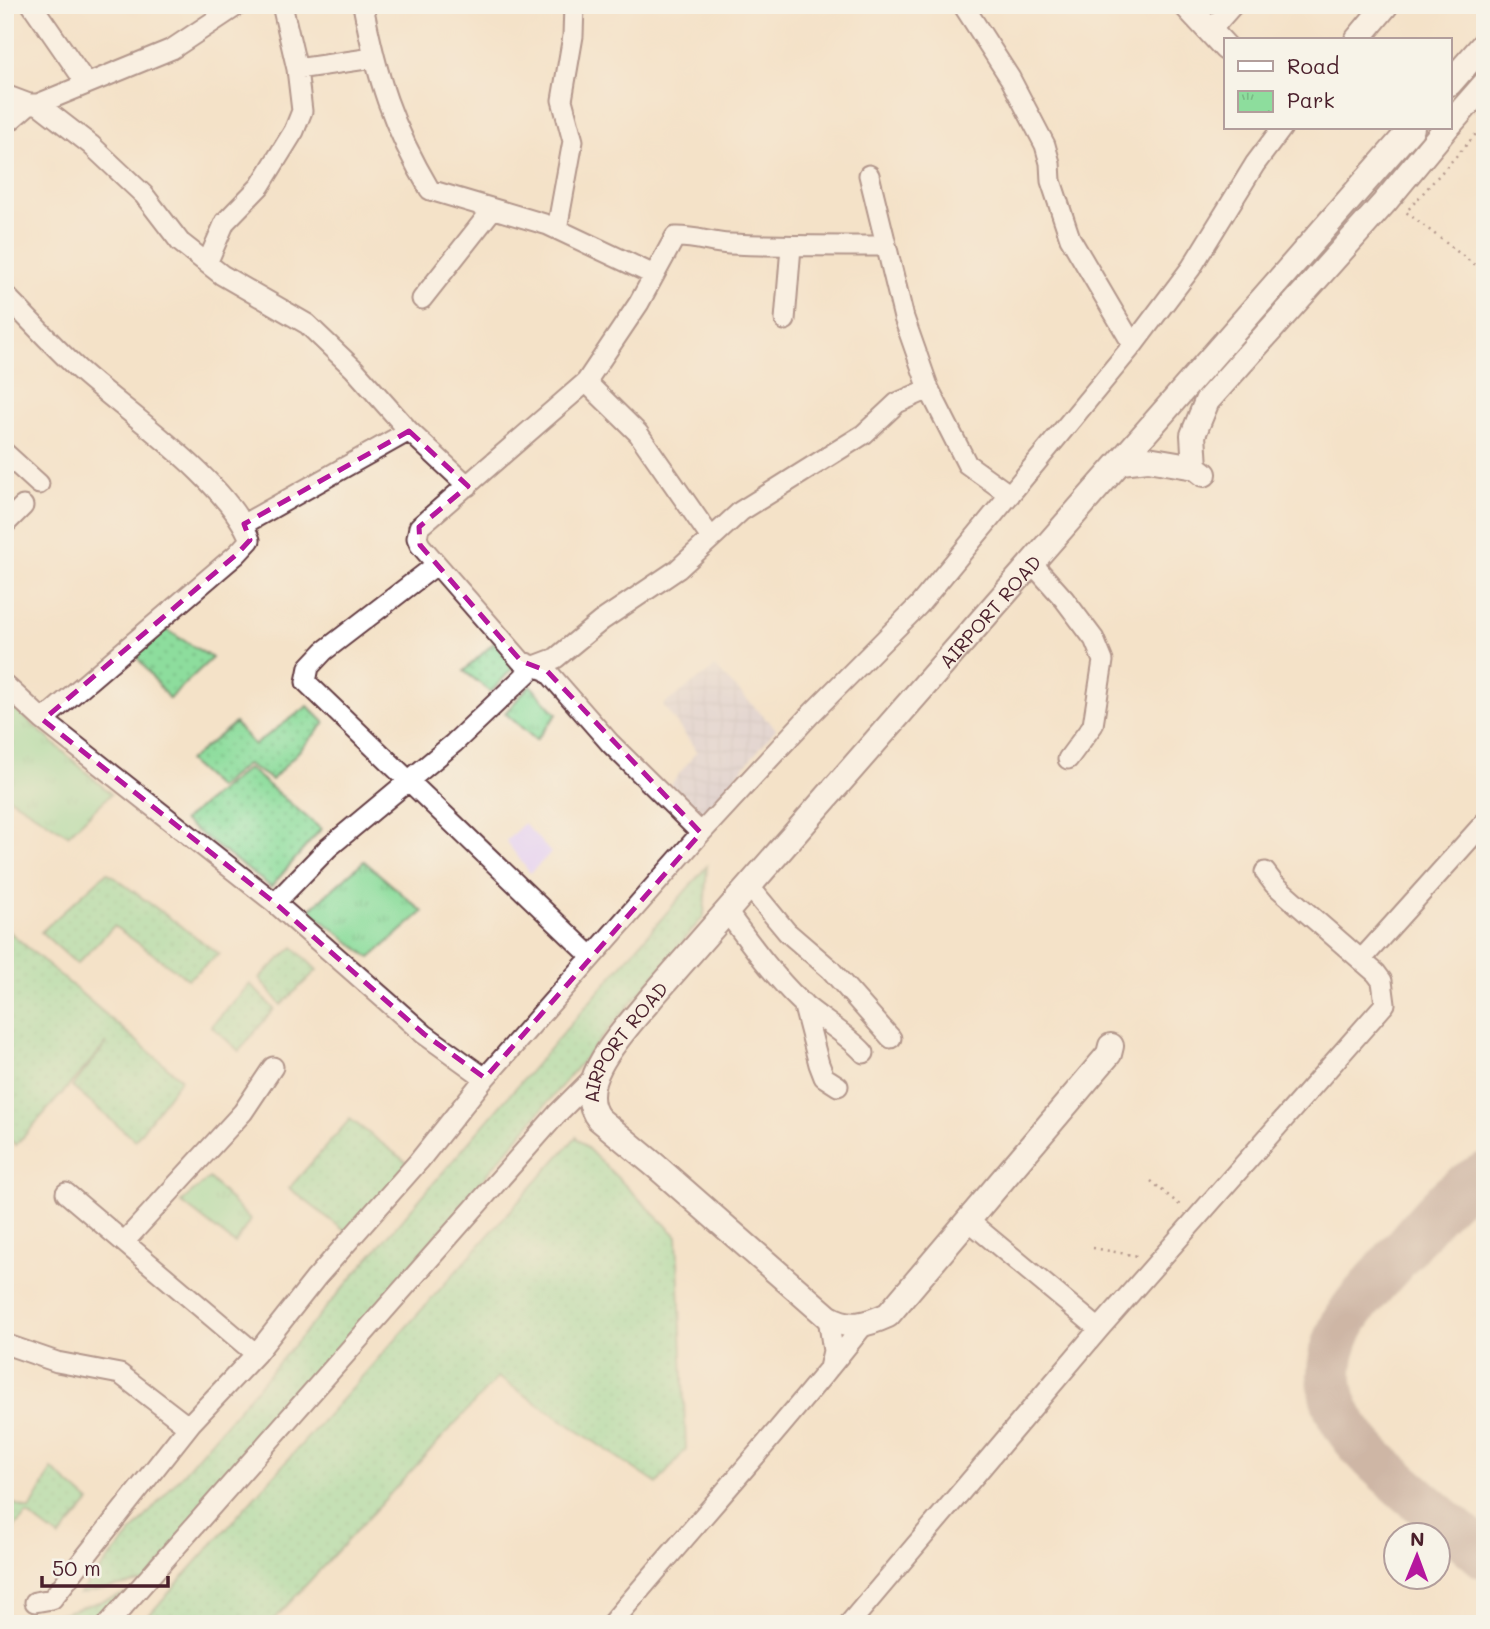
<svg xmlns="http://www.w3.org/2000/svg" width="1490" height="1629" font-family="Mali,sans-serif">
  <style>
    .built { fill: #e6d2f0 }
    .industrial { fill: url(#industrial-grid) }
    .grass { fill: url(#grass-dots); stroke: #6c7e64; stroke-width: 2 }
    .park { fill: url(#park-tufts); stroke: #6c7e64; stroke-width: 2 }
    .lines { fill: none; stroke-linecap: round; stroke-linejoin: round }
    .taxiway { stroke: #9f807a; stroke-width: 46 }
    .minor-casing { stroke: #643c43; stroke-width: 23 }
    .major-casing { stroke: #643c43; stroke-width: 28 }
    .path { stroke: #643c43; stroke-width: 2.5; stroke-dasharray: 2 5; stroke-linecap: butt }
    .minor { stroke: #fff; stroke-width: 19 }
    .major { stroke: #fff; stroke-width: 24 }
    .marked { fill: none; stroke: #b5179e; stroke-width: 5; stroke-dasharray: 14 9; stroke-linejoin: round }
    .labels { text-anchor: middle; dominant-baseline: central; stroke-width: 5; stroke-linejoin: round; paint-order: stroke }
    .street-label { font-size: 19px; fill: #4a1f2b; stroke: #f7f3e8 }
  </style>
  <defs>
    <pattern id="industrial-grid" width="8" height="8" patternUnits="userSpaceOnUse" patternTransform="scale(1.75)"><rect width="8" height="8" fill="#c8bfd8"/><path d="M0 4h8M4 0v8" fill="none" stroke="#ada4ba"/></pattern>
    <pattern id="grass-dots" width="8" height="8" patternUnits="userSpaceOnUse" patternTransform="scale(1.75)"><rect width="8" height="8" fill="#8ddd9d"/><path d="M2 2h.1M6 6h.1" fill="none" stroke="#7bbd87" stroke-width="1.8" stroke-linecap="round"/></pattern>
    <pattern id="park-tufts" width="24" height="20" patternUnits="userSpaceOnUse" patternTransform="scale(1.75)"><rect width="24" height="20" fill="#8ddd9d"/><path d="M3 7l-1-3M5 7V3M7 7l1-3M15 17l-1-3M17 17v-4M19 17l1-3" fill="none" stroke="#7bbd87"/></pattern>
  </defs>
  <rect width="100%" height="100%" fill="#f7f3e8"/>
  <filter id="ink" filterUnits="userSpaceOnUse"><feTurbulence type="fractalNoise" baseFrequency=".0143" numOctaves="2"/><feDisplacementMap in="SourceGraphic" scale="14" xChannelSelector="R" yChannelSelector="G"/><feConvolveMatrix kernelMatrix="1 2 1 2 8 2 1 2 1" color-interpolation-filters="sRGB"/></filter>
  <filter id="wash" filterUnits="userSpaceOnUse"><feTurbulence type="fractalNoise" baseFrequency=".00686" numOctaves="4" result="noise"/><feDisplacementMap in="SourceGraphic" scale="28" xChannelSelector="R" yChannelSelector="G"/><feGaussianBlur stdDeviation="1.57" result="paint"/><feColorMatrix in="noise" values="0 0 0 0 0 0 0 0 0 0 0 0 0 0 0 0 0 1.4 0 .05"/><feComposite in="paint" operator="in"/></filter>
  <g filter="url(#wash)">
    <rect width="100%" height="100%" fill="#f4e2c8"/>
    <!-- built -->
    <path class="built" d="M524,823L551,853L530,873L506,841Z"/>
    <!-- industrial -->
    <path class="industrial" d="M715,667L776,729L700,819L669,787L697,751L663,705Z"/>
    <!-- grass -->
    <path class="grass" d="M162,627L212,658L169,699L132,650Z
      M497,640L518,662L491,692L464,671Z
      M308,706L325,723L272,780L247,764L218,788L188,761L235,723L254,745Z
      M248,768L321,829L271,887L183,821Z
      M707,866L704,916L146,1581L79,1594Z
      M107,872L219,954L188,979L114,926L77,964L41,932Z
      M5,928L181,1079L135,1140L72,1087L107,1043L16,1145L5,1136Z
      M293,947L317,970L281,1005L259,978Z
      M250,984L274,1009L239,1051L211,1026Z
      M350,1119L409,1164L346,1232L289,1188Z
      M576,1137L677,1236L686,1449L657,1484L498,1377L270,1624H141Z
      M52,1469L90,1502L59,1538L27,1514L5,1537V1500L30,1510Z
      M138,1590L104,1624H26Z"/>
    <!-- park -->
    <path class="park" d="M530,685L557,714L536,740L505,713Z
      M5,700L111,794L68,835L5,795Z
      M364,861L423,912L370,958L309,910Z
      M209,1178L250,1220L235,1244L181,1202Z"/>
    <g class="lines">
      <!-- taxiway -->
      <path class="taxiway" d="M1485,1175C1443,1194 1416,1237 1386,1270C1370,1289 1351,1307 1341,1329C1307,1403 1357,1446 1408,1490C1434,1512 1459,1534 1485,1556"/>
    </g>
  </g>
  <g filter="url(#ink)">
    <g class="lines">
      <!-- minor casing -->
      <g class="minor-casing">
        <path id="minor" d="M32,5L86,83
          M363,5C377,78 392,126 430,190L548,225L654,275
          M963,5L1010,78L1045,145L1050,163L1051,181L1070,238L1133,345
          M1211,30L1233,5
          M297,69L373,58
          M5,95L29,104H38L172,49L238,5
          M38,104L91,145L144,195L180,242L222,275L307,324L354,369L409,431L468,486
          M5,125L29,104
          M869,175L904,318L929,389L967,464L1010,495
          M557,229L573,141L562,100L573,36L574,5
          M208,261L225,222L260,186L294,131L302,111L297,69L282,5
          M5,295C29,319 52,345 77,368C124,411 228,481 250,540L237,554L43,720
          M422,299L492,210
          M785,320L791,247
          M586,382L638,433L711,538
          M5,453L39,484
          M5,524L23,506
          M244,524L409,431
          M1031,562L1064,599L1094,639L1103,661L1093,725L1068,759
          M436,565L324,651L309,667L306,682L591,956
          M5,685L43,720L275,903L424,1034L485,1078
          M701,833L610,743L547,671L521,661L420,545L417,538L419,527L586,382L639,303L675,237C694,236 710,243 729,244C781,246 833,246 886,246
          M749,886L787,932L830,969L891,1038
          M275,903L328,848L454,743L535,666L556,658L601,621L678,569L741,511L864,434L897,403L929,389
          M727,912C750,943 772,974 800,1001C821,1020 845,1032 864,1053
          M1361,960L1485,822
          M803,1003L819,1064L824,1077L838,1086
          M66,1193L256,1354
          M969,1221L1099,1329
          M124,1242L243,1112L273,1067
          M828,1317L833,1351L829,1368
          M5,1344L57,1362L120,1374L181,1421L191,1423
          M35,1602L52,1599L191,1423L256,1354L316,1278L419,1161L485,1078L701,833L809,716L919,605L1133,345L1191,268L1255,164L1282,128
          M108,1624L557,1114L595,1076
          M611,1624C695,1524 783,1428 863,1326
          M849,1624L1099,1329L1385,1004L1382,981L1376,973L1274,884L1265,872"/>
      </g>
      <!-- major casing -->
      <g class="major-casing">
        <g id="major">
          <path d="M1186,5L1226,48"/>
          <path d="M1357,40L1386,5"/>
          <path d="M1450,83L1485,43"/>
          <path d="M1450,124L1485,84"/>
          <path d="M1121,462L1148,459L1195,467"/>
          <path d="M1204,474L1195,467L1193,435L1207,401L1384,203L1446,128"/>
          <path id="s1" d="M1111,1046L1109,1054L888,1315C866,1325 850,1330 828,1317L657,1167L599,1119C569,1083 630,1025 652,997L1412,128"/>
        </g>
      </g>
      <!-- path -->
      <path class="path" d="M1485,124L1406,212L1485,273
        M1151,1181L1181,1206
        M1093,1248L1138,1256"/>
      <!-- minor -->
      <use href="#minor" class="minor"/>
      <!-- major -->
      <use href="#major" class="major"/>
    </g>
  </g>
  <!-- marked area -->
  <path d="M0 0H1490V1629H0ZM409,431L468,486L419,527L420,545L521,661L547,671L701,833L485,1078L424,1034L275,903L43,720L237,554L250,540L244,524Z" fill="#f4e2c8" fill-opacity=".55" fill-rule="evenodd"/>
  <path class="marked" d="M409,431L468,486L419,527L420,545L521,661L547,671L701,833L485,1078L424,1034L275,903L43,720L237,554L250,540L244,524Z"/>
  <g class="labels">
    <!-- street labels -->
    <g class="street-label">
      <text stroke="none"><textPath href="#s1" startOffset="1372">AIRPORT ROAD</textPath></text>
      <text stroke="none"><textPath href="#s1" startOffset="805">AIRPORT ROAD</textPath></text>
    </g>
  </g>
  <!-- margin -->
  <rect width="1490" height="1629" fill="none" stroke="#f7f3e8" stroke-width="28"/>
  <!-- legend -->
  <rect x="1224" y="38" width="228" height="91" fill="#f7f3e8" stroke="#b29e9c" stroke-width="2"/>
  <rect x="1238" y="61" width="35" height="10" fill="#ffffff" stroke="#b29e9c" stroke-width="2"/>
  <text x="1287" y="74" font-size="21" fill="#4a1f2b">Road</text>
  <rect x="1238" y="91" width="35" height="21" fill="url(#park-tufts)" stroke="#b29e9c" stroke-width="2"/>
  <text x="1287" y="108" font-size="21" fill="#4a1f2b">Park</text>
  <!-- north arrow -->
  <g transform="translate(1417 1556) rotate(1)"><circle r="33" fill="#f7f3e8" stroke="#b29e9c" stroke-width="2"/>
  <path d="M0-5L12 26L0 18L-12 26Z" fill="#b5179e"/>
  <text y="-10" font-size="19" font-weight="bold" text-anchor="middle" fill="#4a1f2b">N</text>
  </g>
  <!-- scale -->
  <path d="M42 1576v10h126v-10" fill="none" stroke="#4a1f2b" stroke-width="3.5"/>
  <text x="52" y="1576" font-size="21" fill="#4a1f2b" stroke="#f7f3e8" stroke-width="5" paint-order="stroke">50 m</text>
</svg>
